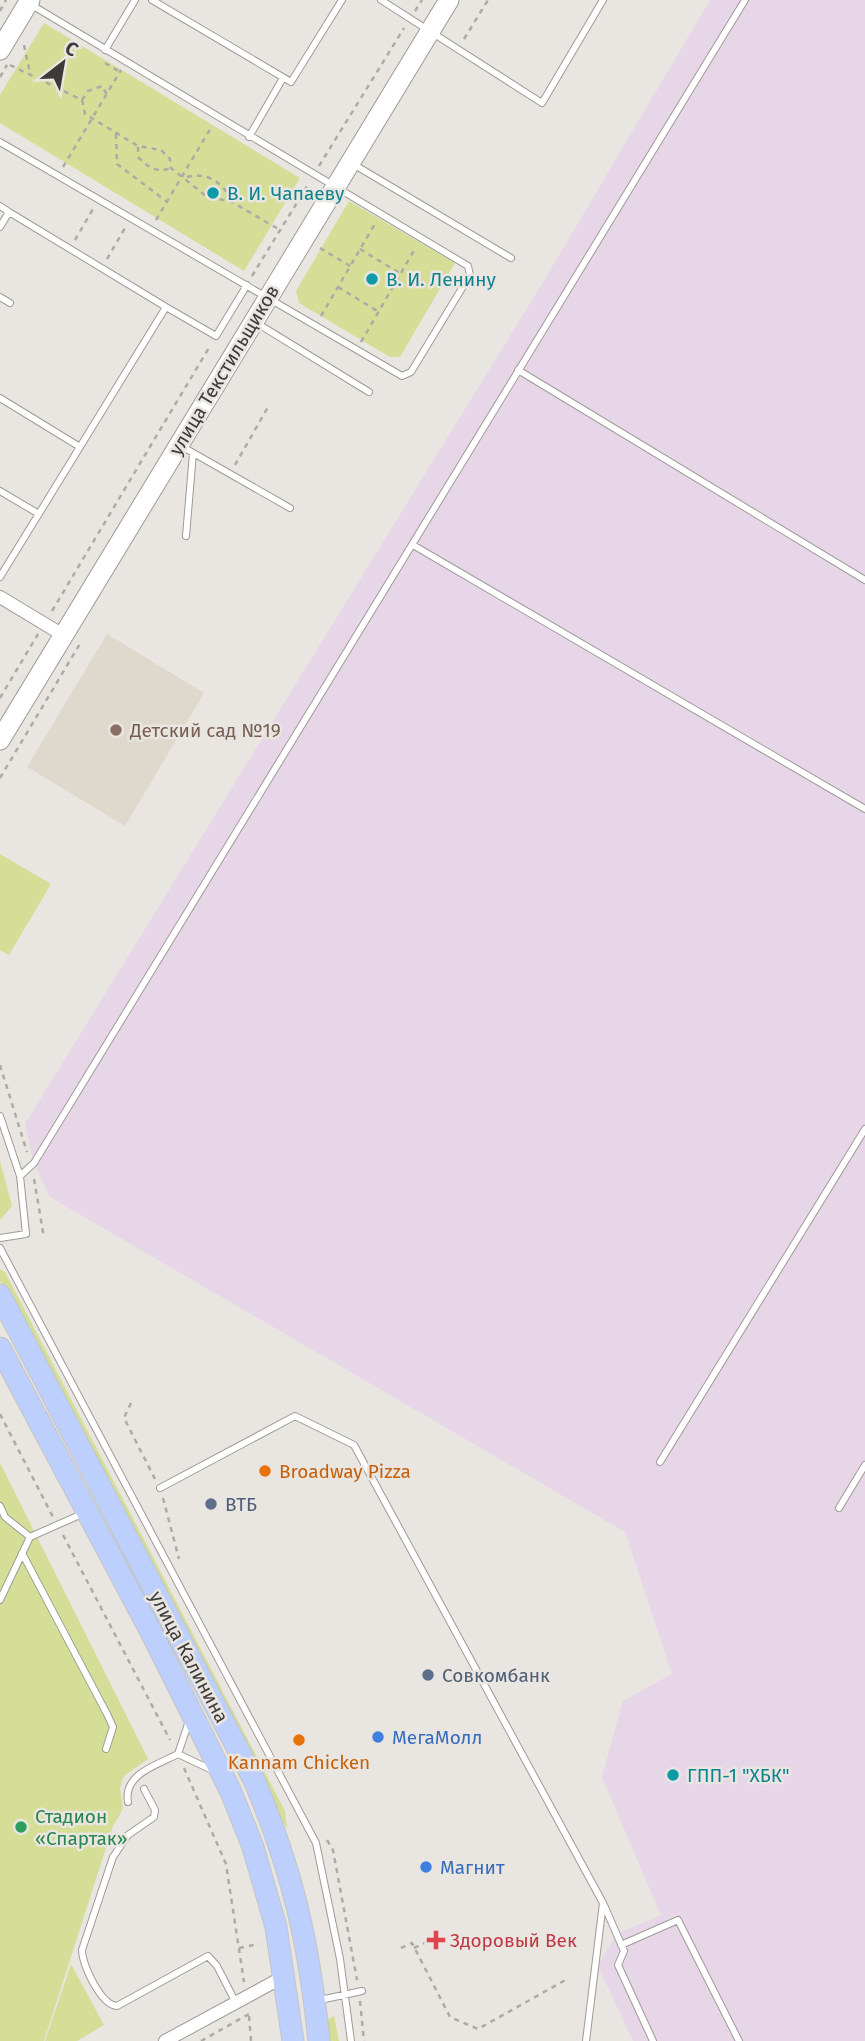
<svg xmlns="http://www.w3.org/2000/svg" width="865" height="2041" font-family="'Fira Sans',sans-serif">
  <style>
    .built { fill: #dfd8cc }
    .industrial { fill: #e6d6e8 }
    .green { fill: #d4de97 }
    .lines { fill: none; stroke-linecap: round; stroke-linejoin: round }
    .lane-casing { stroke: #9e9b96; stroke-width: 8 }
    .street-casing { stroke: #9e9b96; stroke-width: 14 }
    .secondary-casing { stroke: #9e9b96; stroke-width: 21 }
    .primary-casing { stroke: #c4c4c4; stroke-width: 23 }
    .path { stroke: #aeaba7; stroke-width: 2.5; stroke-dasharray: 5 5; stroke-linecap: butt }
    .lane { stroke: #fff; stroke-width: 6 }
    .street { stroke: #fff; stroke-width: 12 }
    .secondary { stroke: #fff; stroke-width: 19 }
    .primary { stroke: #bdcffc; stroke-width: 21 }
    .culture-dot { fill: #0f9aa8; stroke: #e9e5e0; stroke-width: 2.5 }
    .education-dot { fill: #8d6e63; stroke: #e9e5e0; stroke-width: 2.5 }
    .food-dot { fill: #e8710a; stroke: #e9e5e0; stroke-width: 2.5 }
    .service-dot { fill: #5c6f8a; stroke: #e9e5e0; stroke-width: 2.5 }
    .shop-dot { fill: #3f7fe0; stroke: #e9e5e0; stroke-width: 2.5 }
    .leisure-dot { fill: #2e9e5b; stroke: #e9e5e0; stroke-width: 2.5 }
    .health-dot { fill: #e0444e; stroke: #e9e5e0; stroke-width: 2.5 }
    .labels { text-anchor: middle; dominant-baseline: central; stroke-width: 5; stroke-linejoin: round; paint-order: stroke }
    .culture-label { font-size: 19px; fill: #0d838f; stroke: #e9e5e0; text-anchor: start }
    .street-label { font-size: 19px; fill: #3c3b39; stroke: #e9e5e0 }
    .education-label { font-size: 19px; fill: #785e54; stroke: #e9e5e0; text-anchor: start }
    .food-label { font-size: 19px; fill: #c56008; stroke: #e9e5e0; text-anchor: start }
    .service-label { font-size: 19px; fill: #4e5e75; stroke: #e9e5e0; text-anchor: start }
    .shop-label { font-size: 19px; fill: #366cbe; stroke: #e9e5e0; text-anchor: start }
    .leisure-label { font-size: 19px; fill: #27864d; stroke: #e9e5e0; text-anchor: start }
    .health-label { font-size: 19px; fill: #be3a42; stroke: #e9e5e0; text-anchor: start }
  </style>
  <rect width="100%" height="100%" fill="#e9e5e0"/>
  <!-- built -->
  <path class="built" d="M107,634L204,693L125,826L27,767Z"/>
  <!-- industrial -->
  <path class="industrial" d="M710,0H865V2041H633L598,1966L616,1934L661,1915L602,1777L623,1701L672,1674L625,1532L50,1197L34,1163L25,1124L545,279Z"/>
  <!-- green -->
  <path class="green" d="M44,23L300,178L244,271L0,123V95Z
    M349,201L455,263L400,357H390L299,303L296,291Z
    M0,854L51,884L9,955L0,950Z
    M0,1161L12,1206L0,1220Z
    M0,1269L5,1272L285,1811L287,1828L276,1814L0,1281Z
    M0,1463L148,1759L124,1776L120,1788L123,1809L113,1826L44,2041H0Z
    M71,1964L104,2025L77,2041H45Z
    M334,2016L339,2041H325V2021Z"/>
  <g class="lines">
    <!-- lane casing -->
    <g class="lane-casing">
      <path id="lane" d="M152,0L291,82L342,0
        M381,0L542,103L603,0
        M105,50L135,0
        M249,137L283,78
        M0,142L402,376L411,372L470,275L468,266L30,4
        M353,164L511,258
        M0,206L9,212L0,227
        M0,297L10,303
        M166,307L216,336L247,285
        M255,322L369,392
        M518,370L865,580
        M0,398L80,447
        M181,446L290,508
        M0,491L39,514
        M186,536L193,453
        M413,545L865,809
        M0,577L166,307L9,212
        M0,1116L20,1176L26,1234L0,1238
        M20,1176L34,1163L745,0
        M0,1248L316,1843L340,1959L351,2041
        M660,1462L865,1129
        M160,1488L295,1416L354,1445L603,1903L586,2041
        M0,1506L5,1517L30,1537L0,1600
        M839,1508L865,1465
        M30,1537L82,1514
        M22,1553L107,1714L113,1727L106,1749
        M189,1721L178,1754L212,1770
        M144,1789L155,1810L154,1817L128,1835L113,1857L82,1950C82,1965 101,2005 117,2006L208,1956L217,1966L235,2001
        M128,1802C123,1774 157,1765 178,1754
        M604,1905L624,1951L618,1965L653,2041
        M621,1945L678,1920L739,2041
        M320,2000L362,1991"/>
    </g>
    <!-- street casing -->
    <g class="street-casing">
      <path id="street" d="M0,597L63,635
        M165,2041L285,1976"/>
    </g>
    <!-- secondary casing -->
    <g class="secondary-casing">
      <path id="secondary" d="M0,50L30,0
        M0,740L449,0"/>
    </g>
    <!-- primary casing -->
    <g class="primary-casing">
      <path id="primary" d="M0,1295L254,1780C293,1872 309,1943 319,2041
        M0,1348L150,1630L231,1792L253,1847L276,1927L293,2041"/>
    </g>
    <!-- path -->
    <path class="path" d="M0,11L6,0
      M415,11L422,0
      M464,39L488,0
      M24,45L30,73
      M105,63L120,72
      M10,65L82,100L88,91L102,86L107,95
      M0,77L7,65
      M82,100L85,114L138,146L161,150L170,159L171,168L206,196L232,202L280,230
      M116,134L117,164L166,201
      M138,147V157C149,168 156,173 171,168
      M319,166L404,28
      M63,167L121,70
      M187,177C207,171 225,184 232,202
      M156,220L212,126
      M75,240L93,209
      M320,248L350,266
      M360,249L401,274
      M107,259L125,228
      M252,276L309,183
      M338,287L379,312
      M321,316L376,222
      M361,342L416,247
      M235,465L268,407
      M52,611L210,346
      M0,698L38,634
      M0,778L81,642
      M0,1065L27,1152
      M34,1179L44,1238
      M131,1403L124,1418L155,1479
      M0,1414L53,1517
      M163,1498L179,1559
      M63,1535L170,1740
      M184,1768L226,1864L244,1982
      M327,1840L333,1850L357,1980
      M239,1948L259,1944
      M401,1948L412,1943L450,2017L478,2029L569,1978
      M414,1948L427,1942
      M360,2001L364,2041
      M249,2016L251,2041
      M201,2041L249,2014"/>
    <!-- lane -->
    <use href="#lane" class="lane"/>
    <!-- street -->
    <use href="#street" class="street"/>
    <!-- secondary -->
    <use href="#secondary" class="secondary"/>
    <!-- primary -->
    <use href="#primary" class="primary"/>
  </g>
  <!-- markers -->
  <g class="culture-dot">
    <circle cx="213" cy="193" r="7"/>
    <circle cx="372" cy="279" r="7"/>
    <circle cx="673" cy="1775" r="7"/>
  </g>
  <circle class="education-dot" cx="116" cy="730" r="7"/>
  <g class="food-dot">
    <circle cx="265" cy="1471" r="7"/>
    <circle cx="299" cy="1740" r="7"/>
  </g>
  <g class="service-dot">
    <circle cx="211" cy="1504" r="7"/>
    <circle cx="428" cy="1675" r="7"/>
  </g>
  <g class="shop-dot">
    <circle cx="378" cy="1737" r="7"/>
    <circle cx="426" cy="1867" r="7"/>
  </g>
  <circle class="leisure-dot" cx="21" cy="1827" r="7"/>
  <path class="health-dot" d="M432.5 1929.5h7v7h7v7h-7v7h-7v-7h-7v-7h7z"/>
  <g class="labels">
    <!-- culture labels -->
    <g class="culture-label">
      <text x="227" y="193">В. И. Чапаеву</text>
      <text x="386" y="279">В. И. Ленину</text>
      <text x="687" y="1775">ГПП-1 "ХБК"</text>
    </g>
    <!-- street labels -->
    <g class="street-label">
      <text transform="translate(224 370) rotate(-59)">улица Текстильщиков</text>
      <text transform="translate(189 1657) rotate(62)">улица Калинина</text>
    </g>
    <!-- education labels -->
    <g class="education-label">
      <text x="130" y="730">Детский сад №19</text>
    </g>
    <!-- food labels -->
    <g class="food-label">
      <text x="279" y="1471">Broadway Pizza</text>
      <text x="299" y="1762" text-anchor="middle">Kannam Chicken</text>
    </g>
    <!-- service labels -->
    <g class="service-label">
      <text x="225" y="1504">ВТБ</text>
      <text x="442" y="1675">Совкомбанк</text>
    </g>
    <!-- shop labels -->
    <g class="shop-label">
      <text x="392" y="1737">МегаМолл</text>
      <text x="440" y="1867">Магнит</text>
    </g>
    <!-- leisure labels -->
    <g class="leisure-label">
      <text x="35" y="1816">Стадион<tspan x="35" dy="22">«Спартак»</tspan></text>
    </g>
    <!-- health labels -->
    <g class="health-label">
      <text x="450" y="1940">Здоровый Век</text>
    </g>
  </g>
  <!-- north arrow -->
  <g transform="translate(63 63) rotate(31)" stroke="#e9e5e0" stroke-width="5" paint-order="stroke">
  <path d="M0-5L12 26L0 18L-12 26Z" fill="#3c3b39"/>
  <text y="-10" font-size="19" font-weight="bold" text-anchor="middle" fill="#3c3b39">С</text>
  </g>
</svg>
